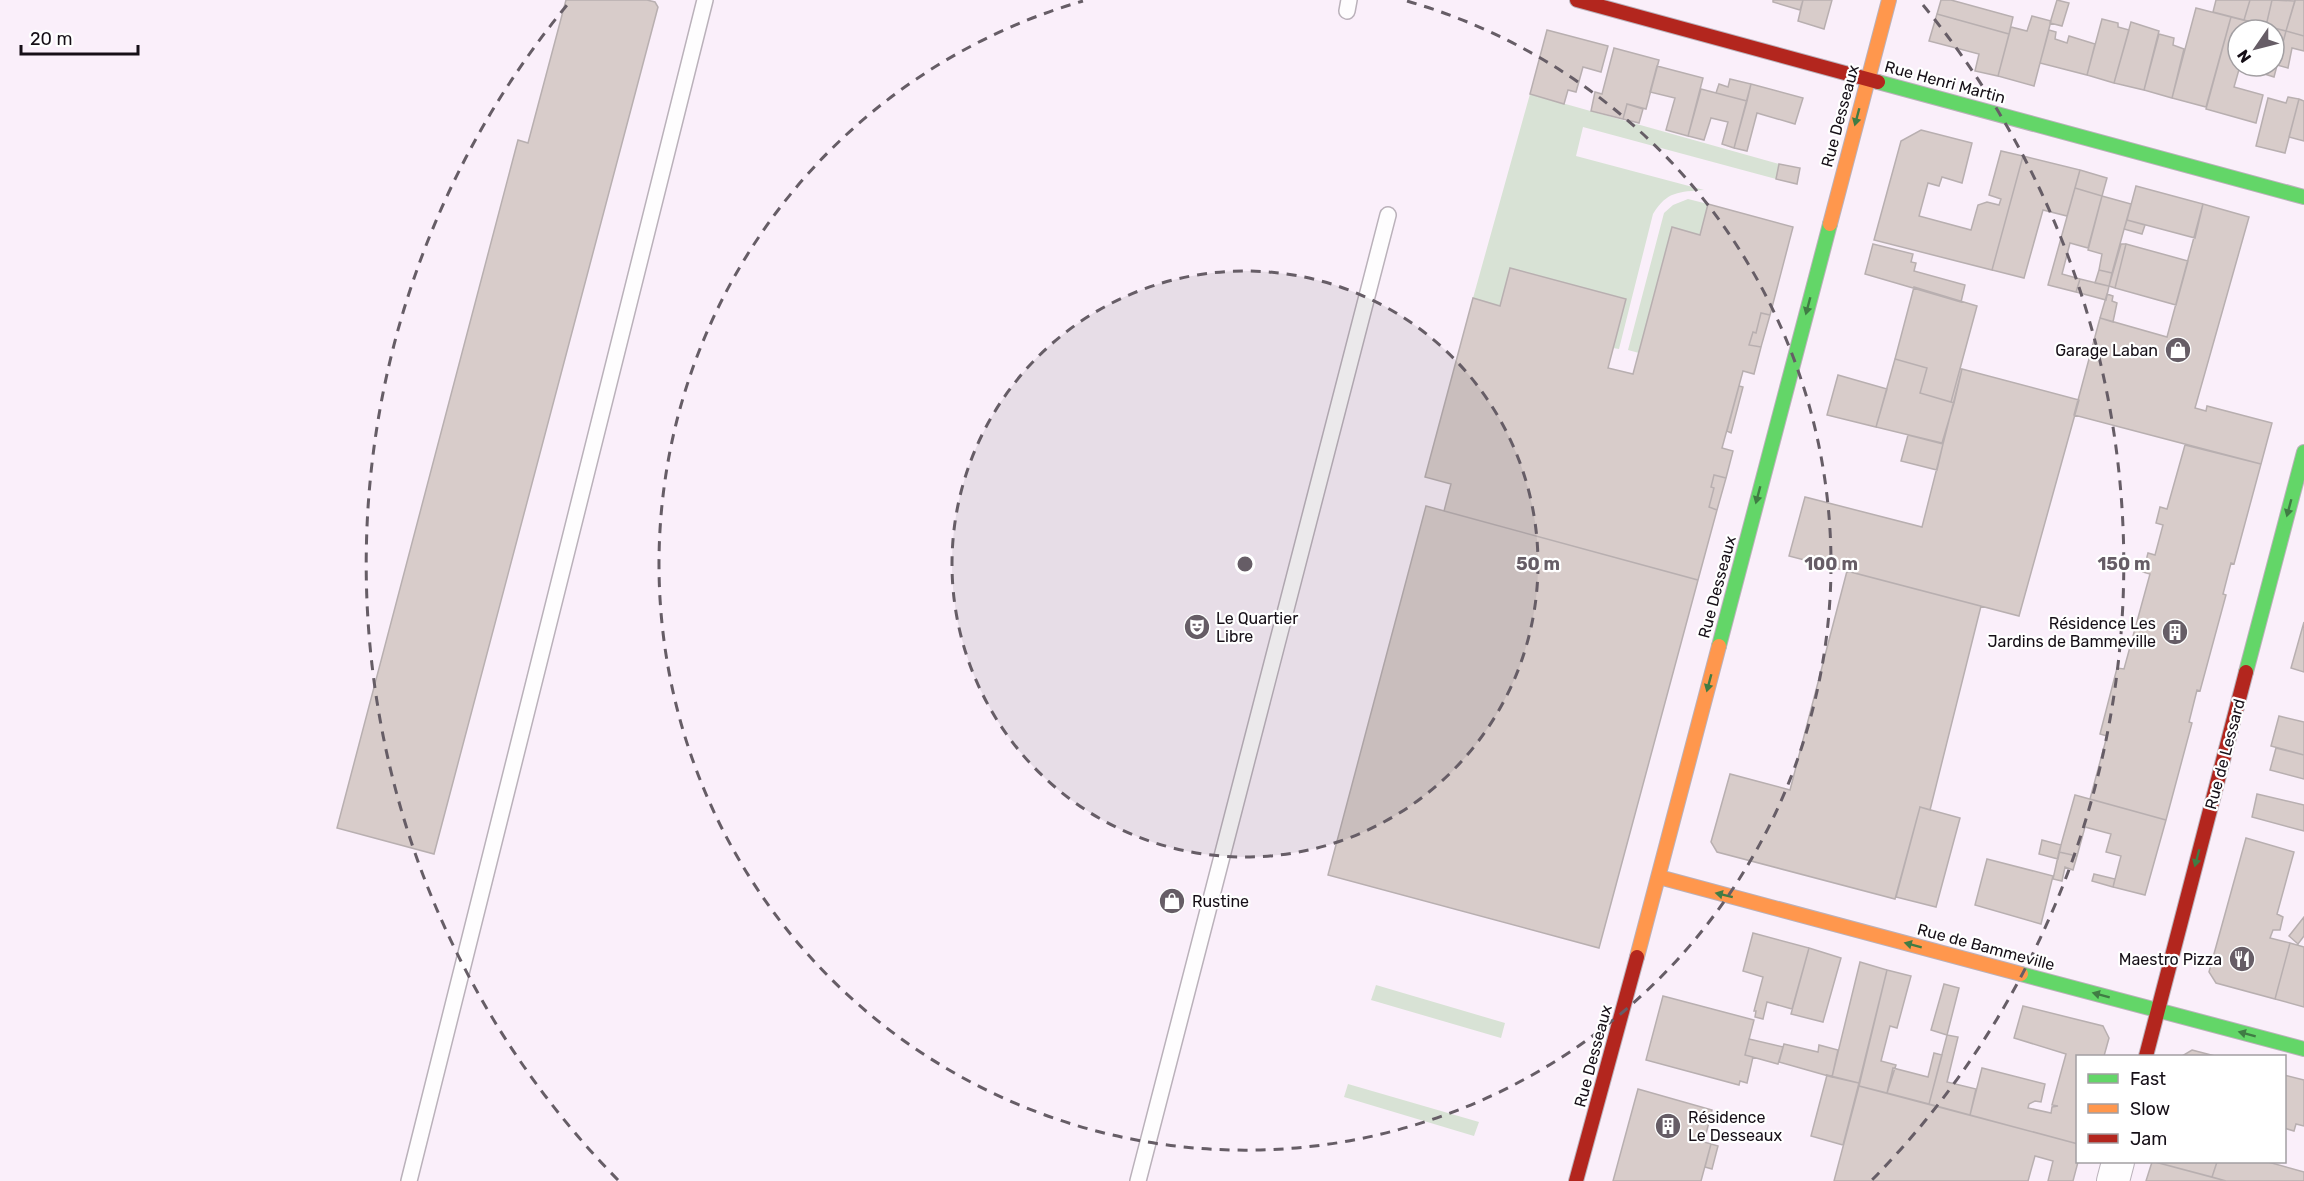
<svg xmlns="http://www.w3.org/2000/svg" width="2304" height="1181" font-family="Rubik,sans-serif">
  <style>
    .green { fill: #d8e2d5 }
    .building { fill: #d8ccca; stroke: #b8afb0; stroke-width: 1.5 }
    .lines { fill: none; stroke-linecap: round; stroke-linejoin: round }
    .lane-casing { stroke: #bab1ba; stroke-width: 18 }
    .street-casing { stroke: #bab1ba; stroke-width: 34 }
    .fast-casing { stroke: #bab1ba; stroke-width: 16 }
    .slow-casing { stroke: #bab1ba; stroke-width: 16 }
    .jam-casing { stroke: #bab1ba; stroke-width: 16 }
    .lane { stroke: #fefdfe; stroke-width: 15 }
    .street { stroke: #fefdfe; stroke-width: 32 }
    .fast { stroke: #63d668; stroke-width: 14 }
    .slow { stroke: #ff974d; stroke-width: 14 }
    .jam { stroke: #b3261e; stroke-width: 14 }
    .oneway { fill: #407c44 }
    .ring { fill: none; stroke: #665d66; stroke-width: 3; stroke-dasharray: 10 8 }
    .labels { text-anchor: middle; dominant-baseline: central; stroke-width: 4.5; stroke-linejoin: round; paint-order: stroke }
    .street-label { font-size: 16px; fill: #160f17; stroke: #fff }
    .poi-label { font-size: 16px; fill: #160f17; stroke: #fff; text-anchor: end }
    .centre { fill: #665d66; stroke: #fff; stroke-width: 3 }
    .ring-label { font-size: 18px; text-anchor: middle; font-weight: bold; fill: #665d66; stroke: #fff; stroke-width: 4.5; stroke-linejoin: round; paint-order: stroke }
  </style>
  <rect width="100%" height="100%" fill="#faeffa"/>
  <!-- green -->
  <path class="green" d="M1530,94L1779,164L1776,179L1583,127L1576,156L1704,190C1679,192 1667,191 1653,214L1619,349L1613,348L1626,299L1510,268L1500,306L1473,298Z
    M1688,199L1708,204L1700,235L1672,227L1639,353L1628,350L1664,213L1673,205Z
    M1376,985L1505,1023L1501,1038L1371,1000Z
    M1348,1084L1479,1122L1474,1136L1344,1097Z"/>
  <!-- building -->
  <path class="building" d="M566,0H647L655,2L658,7L434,854L337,828L518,140L528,143Z
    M1773,0H1803L1800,10L1773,2Z
    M1803,0H1832L1824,29L1798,21Z
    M1941,0H1951L2013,17L2009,34L1937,14Z
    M2057,0L2069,3L2062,26L2050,23Z
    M2216,0H2250L2244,20L2213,12Z
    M2250,0H2272L2266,26L2244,20Z
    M2272,0L2295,1L2286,31L2266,26Z
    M2295,0H2304V36L2286,31Z
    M2196,8L2231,17L2206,107L2172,98Z
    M1937,14L2009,34L1998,76L1975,71L1979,54L1929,41Z
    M2032,16L2051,21L2034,86L1998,76L2011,27L2027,31Z
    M2231,17L2286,31L2274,77L2255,71L2257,66H2274V30H2238V66H2240L2234,87L2263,95L2256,123L2206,109Z
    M2102,19L2118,23V27L2129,30L2114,83L2087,75Z
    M2131,22L2159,31L2144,90L2114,83Z
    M1547,30L1608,46L1601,72L1583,67L1576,92L1568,90L1564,104L1530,94Z
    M2049,30L2056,32L2055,39L2067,43L2069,36L2095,44L2087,75L2040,63Z
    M2286,31L2304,36V51L2292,48L2288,68L2277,65Z
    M2159,34L2174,38L2173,45L2184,49L2172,98L2144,90Z
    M1614,48L1659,60L1646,109L1627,104L1623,119L1591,111L1595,92L1602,94Z
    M1657,66L1703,78L1688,136L1666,130L1675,98L1650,92Z
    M1730,79L1751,84L1747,101L1716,93L1719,84L1728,87Z
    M1751,84L1803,98L1795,124L1757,113L1747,151L1734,148Z
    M1701,89L1747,101L1734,148L1722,144L1728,122L1711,118L1704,140L1688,136Z
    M2288,97L2299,99L2285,153L2256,146L2268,98L2286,103Z
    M2299,99L2304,101V141L2289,137Z
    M1627,104L1643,109L1639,123L1623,119Z
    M1921,130L1972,143L1962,183L1942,177L1939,186L1928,183L1919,216L1971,230L1978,205L1987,202L1999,205L2001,199L1989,195L2001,151L2023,156L1992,270L1874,240L1901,141Z
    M2023,156L2080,170L2067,216L2043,210L2024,278L1992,270Z
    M1779,164L1800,168L1797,184L1776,179Z
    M2080,170L2107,178L2102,196L2075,188Z
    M2136,186L2203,204L2195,238L2127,220Z
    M2075,188L2102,196L2088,248L2070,243L2062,274L2080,279L2076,292L2048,285Z
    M2102,196L2131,204L2112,273L2099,270L2102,254L2088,250Z
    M1708,204L1793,227L1770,315L1761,313L1756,333L1753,332L1749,345L1761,347L1754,374L1743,371L1722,448L1733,451L1726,478L1714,475L1711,487L1714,488L1709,507L1717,510L1698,580L1444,511L1451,484L1425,477L1473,298L1500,306L1510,268L1626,299L1608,368L1633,374L1672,227L1700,235Z
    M2203,204L2249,217L2195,408L2206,411L2207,406L2272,423L2261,464L2074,415L2100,318L2167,337Z
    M2127,220L2145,225L2142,234L2124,229Z
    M1873,244L1913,254L1911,262L1916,263L1914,271L1965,285L1961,302L1865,274Z
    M2121,244H2126L2115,288L2109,286Z
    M2126,244L2188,261L2176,305L2115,288Z
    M2099,270L2112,273L2109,286L2095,283Z
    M2080,279L2109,286L2106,300L2076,292Z
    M1914,287L1977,306L1951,402L1920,393L1927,368L1895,359Z
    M2107,294L2113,296L2112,301L2117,303L2113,322L2100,318Z
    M1761,313L1770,315L1761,347L1749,345L1753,332L1756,333Z
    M1895,359L1927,368L1920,393L1954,403L1942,443L1876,427Z
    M1960,369H1962L1954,403L1951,402Z
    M1962,369L2079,400L2019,616L1789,556L1805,497L1922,527Z
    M1838,375L1887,389L1876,427L1827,415Z
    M1739,386L1743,387L1731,433L1727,431Z
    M1908,435L1943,444L1937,470L1901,461Z
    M2185,445L2261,464L2234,564L2231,563L2223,594L2226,595L2200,691L2197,690L2189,722L2192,723L2166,820L2090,799L2107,736L2100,734L2117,668L2124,669L2150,574L2143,572L2148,553L2155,555L2163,525L2156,523L2160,507L2167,509Z
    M1714,475L1726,478L1717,510L1709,507L1714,488L1711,487Z
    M1426,506L1698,580L1599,948L1328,875Z
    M1847,571L1981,606L1930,810L1920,807L1895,899L1717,852L1711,842L1730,774L1790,790Z
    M2304,622V672L2291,668Z
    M2279,716L2304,722V755L2271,746Z
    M2276,748L2304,755V779L2270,770Z
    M2257,794L2304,805V831L2252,817Z
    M2075,795L2166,820L2145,895L2113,887L2121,856L2106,852L2111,834L2085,827L2077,856L2059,852Z
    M1920,807L1960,818L1936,907L1896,897Z
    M2246,838L2294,852L2277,914L2283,917L2280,930H2273L2270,938L2290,943L2275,999L2216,983L2209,972Z
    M2042,840L2061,845L2058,859L2039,854Z
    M2059,852L2077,856L2073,870L2065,867L2062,881L2053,879Z
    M1987,859L2053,876L2041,924L1975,905Z
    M2094,874L2115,879L2113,887L2092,881Z
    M2304,917V936L2298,944L2289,936Z
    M1753,933L1809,948L1792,1009L1767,1002L1763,1019L1755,1017L1756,1011H1754L1763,977L1743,971Z
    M2290,943L2304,947V1007L2275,999Z
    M1809,948L1841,958L1823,1022L1791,1014Z
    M1860,962L1887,970L1859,1083L1832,1077Z
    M1887,970L1911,976L1897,1028L1890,1026L1881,1061L1896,1065L1887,1093L1859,1086Z
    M1944,984L1959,988L1947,1035L1931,1030Z
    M1663,996L1754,1020L1745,1055L1753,1057L1747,1083L1740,1081L1739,1085L1646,1060Z
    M2023,1006L2103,1026L2109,1038L2104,1056H2078V1144L1970,1115L1982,1068L2045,1084L2041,1102L2035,1101L2029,1104L2028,1108L2051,1113L2052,1107L2058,1106L2052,1105L2066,1054L2014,1038Z
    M1947,1035L1958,1037L1947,1082L1976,1089L1970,1115L1929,1104Z
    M1749,1039L1783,1047L1778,1064L1745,1055Z
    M1784,1044L1818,1052L1819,1045L1838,1050L1832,1077L1779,1062Z
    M2192,1050L2215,1056H2182Z
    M1934,1053L1942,1055L1929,1104L1887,1093L1893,1068L1928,1077Z
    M1827,1075L1859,1083L1843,1145L1811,1136Z
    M2284,1075L2304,1080V1126L2296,1124L2294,1131L2284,1128Z
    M1859,1086L2078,1144V1162L2073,1181H2048L2053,1161L2035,1156L2028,1181H1834Z
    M1638,1089L1712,1110L1704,1142L1711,1144L1701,1181H1613Z
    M1711,1144L1718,1146L1712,1169L1705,1167Z
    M2152,1162H2155L2226,1181H2146Z
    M2155,1162H2217L2212,1177Z
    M2217,1162H2268L2304,1172V1181H2226L2212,1177Z"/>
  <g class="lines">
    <!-- lane casing -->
    <g class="lane-casing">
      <path id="lane" d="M1347,11L1349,0
        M409,1181L705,0
        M1138,1181L1388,215"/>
    </g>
    <!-- street casing -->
    <g class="street-casing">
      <path id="street" d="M2113,1181L2118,1162"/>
    </g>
    <!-- fast casing -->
    <g class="fast-casing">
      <path id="fast" d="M1878,82L2304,197
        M1719,646L1830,224
        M2246,672L2304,452
        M2021,974L2304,1049"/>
    </g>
    <!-- slow casing -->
    <g class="slow-casing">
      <path id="slow" d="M1830,224L1889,0
        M1659,877L2021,974
        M1637,957L1719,646"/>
    </g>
    <!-- jam casing -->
    <g class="jam-casing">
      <path id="jam" d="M1577,0L1878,82
        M2146,1056L2246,672
        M1576,1181L1637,957"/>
    </g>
    <!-- lane -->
    <use href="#lane" class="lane"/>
    <!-- street -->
    <use href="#street" class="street"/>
    <!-- fast -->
    <use href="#fast" class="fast"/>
    <!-- slow -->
    <use href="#slow" class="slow"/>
    <!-- jam -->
    <use href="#jam" class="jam"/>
  </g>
  <!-- one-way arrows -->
  <defs><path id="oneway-solid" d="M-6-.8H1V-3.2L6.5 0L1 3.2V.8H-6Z" transform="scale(1.5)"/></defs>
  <g class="oneway">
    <use href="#oneway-solid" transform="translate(1857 117) rotate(105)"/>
    <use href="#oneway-solid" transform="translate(1808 306) rotate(105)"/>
    <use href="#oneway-solid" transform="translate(1758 495) rotate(105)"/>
    <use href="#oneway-solid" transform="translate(2289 508) rotate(105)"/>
    <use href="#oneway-solid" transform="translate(1709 683) rotate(105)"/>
    <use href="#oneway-solid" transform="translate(2197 858) rotate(105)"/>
    <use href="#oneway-solid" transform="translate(1724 895) rotate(-166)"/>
    <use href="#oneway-solid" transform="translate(1913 945) rotate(-165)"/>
    <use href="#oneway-solid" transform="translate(2101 995) rotate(-165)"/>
    <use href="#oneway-solid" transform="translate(2247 1034) rotate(-165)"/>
  </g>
  <!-- distance rings -->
  <circle cx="1245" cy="564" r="293" fill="#665d66" fill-opacity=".12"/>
  <g class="ring">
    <circle cx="1245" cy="564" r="293"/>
    <path d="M1407 1A586 586 0 1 1 1083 1"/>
    <path d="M618 1180A879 879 0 0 1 567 5M1923 5A879 879 0 0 1 1872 1180"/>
  </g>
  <!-- icons -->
  <defs>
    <g id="shop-disc" transform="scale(1.35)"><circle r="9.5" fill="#665d66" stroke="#fff"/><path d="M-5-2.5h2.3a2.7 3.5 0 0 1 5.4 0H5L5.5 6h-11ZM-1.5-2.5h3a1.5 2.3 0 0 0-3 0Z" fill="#fff"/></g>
    <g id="theatre-disc" transform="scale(1.35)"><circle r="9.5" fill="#665d66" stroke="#fff"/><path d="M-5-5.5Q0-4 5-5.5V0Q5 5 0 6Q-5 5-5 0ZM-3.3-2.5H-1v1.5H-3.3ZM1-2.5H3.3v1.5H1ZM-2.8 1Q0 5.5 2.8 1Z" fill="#fff"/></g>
    <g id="building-disc" transform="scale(1.35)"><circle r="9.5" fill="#665d66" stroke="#fff"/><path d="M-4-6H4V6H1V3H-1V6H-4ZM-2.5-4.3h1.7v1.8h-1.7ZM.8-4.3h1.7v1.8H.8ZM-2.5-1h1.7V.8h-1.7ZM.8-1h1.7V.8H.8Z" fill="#fff"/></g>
    <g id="restaurant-disc" transform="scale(1.35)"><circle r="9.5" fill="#665d66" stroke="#fff"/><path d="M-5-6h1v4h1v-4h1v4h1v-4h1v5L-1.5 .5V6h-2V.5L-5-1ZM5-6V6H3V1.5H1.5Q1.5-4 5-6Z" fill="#fff"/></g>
  </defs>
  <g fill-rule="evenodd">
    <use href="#shop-disc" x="2178" y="350"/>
    <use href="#theatre-disc" x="1197" y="627"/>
    <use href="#building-disc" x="2175" y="632"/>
    <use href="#shop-disc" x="1172" y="901"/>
    <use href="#restaurant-disc" x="2242" y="959"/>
    <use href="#building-disc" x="1668" y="1126"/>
  </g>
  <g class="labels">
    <!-- street labels -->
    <g class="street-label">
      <text transform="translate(1945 82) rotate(15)">Rue Henri Martin</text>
      <text transform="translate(1840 116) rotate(-75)">Rue Desseaux</text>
      <text transform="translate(1717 587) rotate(-75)">Rue Desseaux</text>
      <text transform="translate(2225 754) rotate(-75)">Rue de Lessard</text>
      <text transform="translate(1986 947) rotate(15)">Rue de Bammeville</text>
      <text transform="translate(1593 1056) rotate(-75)">Rue Desseaux</text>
    </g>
    <!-- poi labels -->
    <g class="poi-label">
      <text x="2158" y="350">Garage Laban</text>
      <text x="1216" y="618" text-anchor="start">Le Quartier<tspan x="1216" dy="18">Libre</tspan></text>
      <text x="2156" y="623">Résidence Les<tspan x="2156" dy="18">Jardins de Bammeville</tspan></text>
      <text x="1192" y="901" text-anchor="start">Rustine</text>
      <text x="2222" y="959">Maestro Pizza</text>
      <text x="1688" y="1117" text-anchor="start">Résidence<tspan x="1688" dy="18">Le Desseaux</tspan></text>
    </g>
  </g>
  <circle cx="1245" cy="564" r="9" class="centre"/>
  <g class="ring-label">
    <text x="1538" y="570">50 m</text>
    <text x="1831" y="570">100 m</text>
    <text x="2124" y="570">150 m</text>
  </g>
  <!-- legend -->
  <rect x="2076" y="1055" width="210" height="108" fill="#ffffff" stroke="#a29fa2" stroke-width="1.5"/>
  <rect x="2088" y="1074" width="30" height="9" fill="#63d668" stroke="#a29fa2" stroke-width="1.5"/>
  <text x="2130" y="1085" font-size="18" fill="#160f17">Fast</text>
  <rect x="2088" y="1104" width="30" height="9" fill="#ff974d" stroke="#a29fa2" stroke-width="1.5"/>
  <text x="2130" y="1115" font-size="18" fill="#160f17">Slow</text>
  <rect x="2088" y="1134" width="30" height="9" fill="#b3261e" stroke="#a29fa2" stroke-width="1.5"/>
  <text x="2130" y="1145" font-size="18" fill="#160f17">Jam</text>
  <!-- north arrow -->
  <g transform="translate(2256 48) rotate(235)"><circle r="28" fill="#ffffff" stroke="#a29fa2" stroke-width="1.5"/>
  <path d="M0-4.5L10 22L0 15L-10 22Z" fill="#665d66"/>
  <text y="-9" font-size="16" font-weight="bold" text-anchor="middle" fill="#160f17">N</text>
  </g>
  <!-- scale -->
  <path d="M21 45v9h117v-9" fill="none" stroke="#160f17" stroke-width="3"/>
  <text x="30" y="45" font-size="18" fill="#160f17" stroke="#ffffff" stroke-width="4.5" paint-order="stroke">20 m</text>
</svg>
